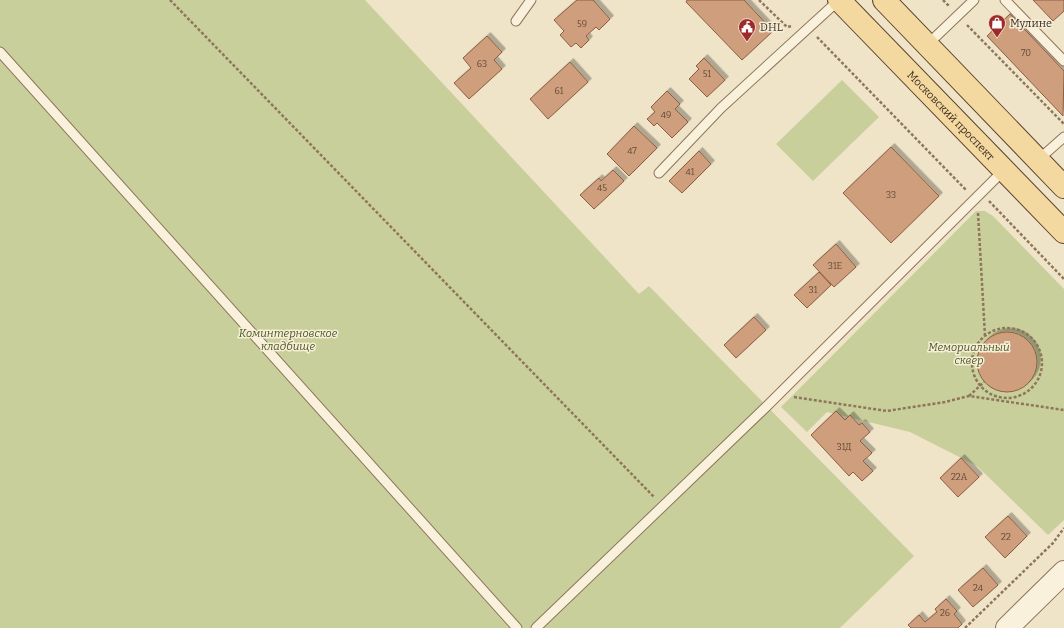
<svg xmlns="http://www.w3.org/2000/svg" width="1064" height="628" font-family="Bitter,serif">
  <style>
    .green { fill: #c9cf9b }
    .building { fill: #cf9f7d; stroke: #8d5f41; filter: url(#shadow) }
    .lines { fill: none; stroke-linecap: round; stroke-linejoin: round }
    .service-casing { stroke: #8d765c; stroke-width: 11 }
    .tertiary-casing { stroke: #8d765c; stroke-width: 24 }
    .primary-casing { stroke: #5b4430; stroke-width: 24 }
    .path { stroke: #8d765c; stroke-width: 2.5; stroke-dasharray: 3 2; stroke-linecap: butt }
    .service { stroke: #faf1dc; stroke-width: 9 }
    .tertiary { stroke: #faf1dc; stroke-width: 22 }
    .primary { stroke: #f3d9a0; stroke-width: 22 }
    .labels { text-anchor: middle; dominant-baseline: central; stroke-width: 3; stroke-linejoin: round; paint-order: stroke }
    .number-label { font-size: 9px; fill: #624a37 }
    .poi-label { font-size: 11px; fill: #3d2e20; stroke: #f7eed8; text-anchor: start }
    .street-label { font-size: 11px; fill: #3d2e20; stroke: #f7eed8 }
    .park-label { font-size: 11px; font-style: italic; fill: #4d5a26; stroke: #f7eed8 }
  </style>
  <defs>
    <filter id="shadow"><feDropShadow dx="3.5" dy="-3.5" stdDeviation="0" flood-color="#0004"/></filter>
  </defs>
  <rect width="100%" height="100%" fill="#f0e4c8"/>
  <!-- green -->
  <path class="green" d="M0,0H365L639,294L649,286L914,556L840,628H0Z
    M842,80L879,117L813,181L776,144Z
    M976,211H985L993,216L1064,289V520L1048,535L977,466L910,432L827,412L807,432L781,407Z"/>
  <!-- building -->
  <path class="building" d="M577,0H593L610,19L599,30L596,27L586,36L589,40L581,48L576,43L571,47L560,35L564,31L554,20Z
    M687,0H744L773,31L742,60L686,2Z
    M1033,0H1064V11L1053,21Z
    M1010,14L1064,71L1063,116L987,36Z
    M487,36L502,52L494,60L502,69L469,99L454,83L471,68L463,58Z
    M704,58L725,80L707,97L689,79L699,69L696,66Z
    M570,62L588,82L548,119L530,99Z
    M667,91L680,104L675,109L688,122L672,138L657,123L654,126L647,119L655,112L651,107Z
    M634,126L657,148L629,176L607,154Z
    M891,147L939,196L891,243L843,193Z
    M699,151L711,164L682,193L669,181Z
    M613,170L624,181L594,209L580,195L599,178L601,181Z
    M836,244L856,267L834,287L813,265Z
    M819,272L831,285L807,308L794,295Z
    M754,317L766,330L736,358L724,345Z
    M977 362a30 30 0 1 1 60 0a30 30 0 1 1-60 0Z
    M836,411L845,420L850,415L859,425L862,423L870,432L860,441L872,453L863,461L873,471L862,481L853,472L849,476L811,435Z
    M961,458L979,477L958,497L940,478Z
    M1008,516L1027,536L1005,558L985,537Z
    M983,568L998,585L973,607L958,590Z
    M946,599L957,611L954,614L962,624L958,628H911L908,625L919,615L925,622L937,612L935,609Z"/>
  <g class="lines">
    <!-- service casing -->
    <g class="service-casing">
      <path id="service" d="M1005,0L1064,61
        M516,21L531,0
        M927,45L974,0
        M0,52L517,628
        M1038,160L1064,137
        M659,173L721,108L839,0
        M536,628L767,406L1004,170"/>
    </g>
    <!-- tertiary casing -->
    <g class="tertiary-casing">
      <path id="tertiary" d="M1007,628L1064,572"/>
    </g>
    <!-- primary casing -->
    <g class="primary-casing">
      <g id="primary">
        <path id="s1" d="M839,0L1064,232"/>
        <path d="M884,0L1064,187"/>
      </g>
    </g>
    <!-- path -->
    <path class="path" d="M170,0L654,497
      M759,0L787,27L792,26
      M943,0L950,7
      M967,25L1064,124
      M817,37L967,191
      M989,201L1064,279
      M978,213L985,336
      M972 363a35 35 0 1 1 70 0a35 35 0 1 1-70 0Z
      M969,396L984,382
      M794,397L887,411L945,402L969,396L1064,410
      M965,628L1053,543L1064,528"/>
    <!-- service -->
    <use href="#service" class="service"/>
    <!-- tertiary -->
    <use href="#tertiary" class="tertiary"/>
    <!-- primary -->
    <use href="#primary" class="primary"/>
  </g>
  <!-- icons -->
  <defs>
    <g id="shop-pin" transform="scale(0.9)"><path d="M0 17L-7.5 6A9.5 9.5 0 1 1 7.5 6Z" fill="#9e2a2b" stroke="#f7eed8"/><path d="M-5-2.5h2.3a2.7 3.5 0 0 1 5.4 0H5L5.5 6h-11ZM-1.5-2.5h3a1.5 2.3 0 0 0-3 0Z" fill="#fff"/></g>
    <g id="civic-pin" transform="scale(0.9)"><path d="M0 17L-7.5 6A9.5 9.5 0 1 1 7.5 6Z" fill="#9e2a2b" stroke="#f7eed8"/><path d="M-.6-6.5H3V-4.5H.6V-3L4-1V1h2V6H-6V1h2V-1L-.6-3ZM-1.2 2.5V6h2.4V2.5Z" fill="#fff"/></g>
  </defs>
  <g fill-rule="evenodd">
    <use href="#shop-pin" x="997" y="23"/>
    <use href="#civic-pin" x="747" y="27"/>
  </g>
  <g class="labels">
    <!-- number labels -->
    <g class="number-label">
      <text x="582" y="24">59</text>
      <text x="1026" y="53">70</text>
      <text x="482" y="64">63</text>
      <text x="707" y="74">51</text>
      <text x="559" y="91">61</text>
      <text x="666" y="115">49</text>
      <text x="632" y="151">47</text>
      <text x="690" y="172">41</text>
      <text x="602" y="188">45</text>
      <text x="891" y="195">33</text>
      <text x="835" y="266">31Е</text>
      <text x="813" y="290">31</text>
      <text x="844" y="447">31Д</text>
      <text x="959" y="477">22А</text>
      <text x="1006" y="537">22</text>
      <text x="978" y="588">24</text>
      <text x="945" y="613">26</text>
    </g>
    <!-- poi labels -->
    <g class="poi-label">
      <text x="1010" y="23">Мулине</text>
      <text x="760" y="27">DHL</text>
    </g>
    <!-- street labels -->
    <g class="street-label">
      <text stroke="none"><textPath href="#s1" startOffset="161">Московский проспект</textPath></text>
    </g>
    <!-- park labels -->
    <g class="park-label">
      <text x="288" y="333">Коминтерновское<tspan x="288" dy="13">кладбище</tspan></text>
      <text x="969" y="347">Мемориальный<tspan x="969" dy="13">сквер</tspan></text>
    </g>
  </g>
</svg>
